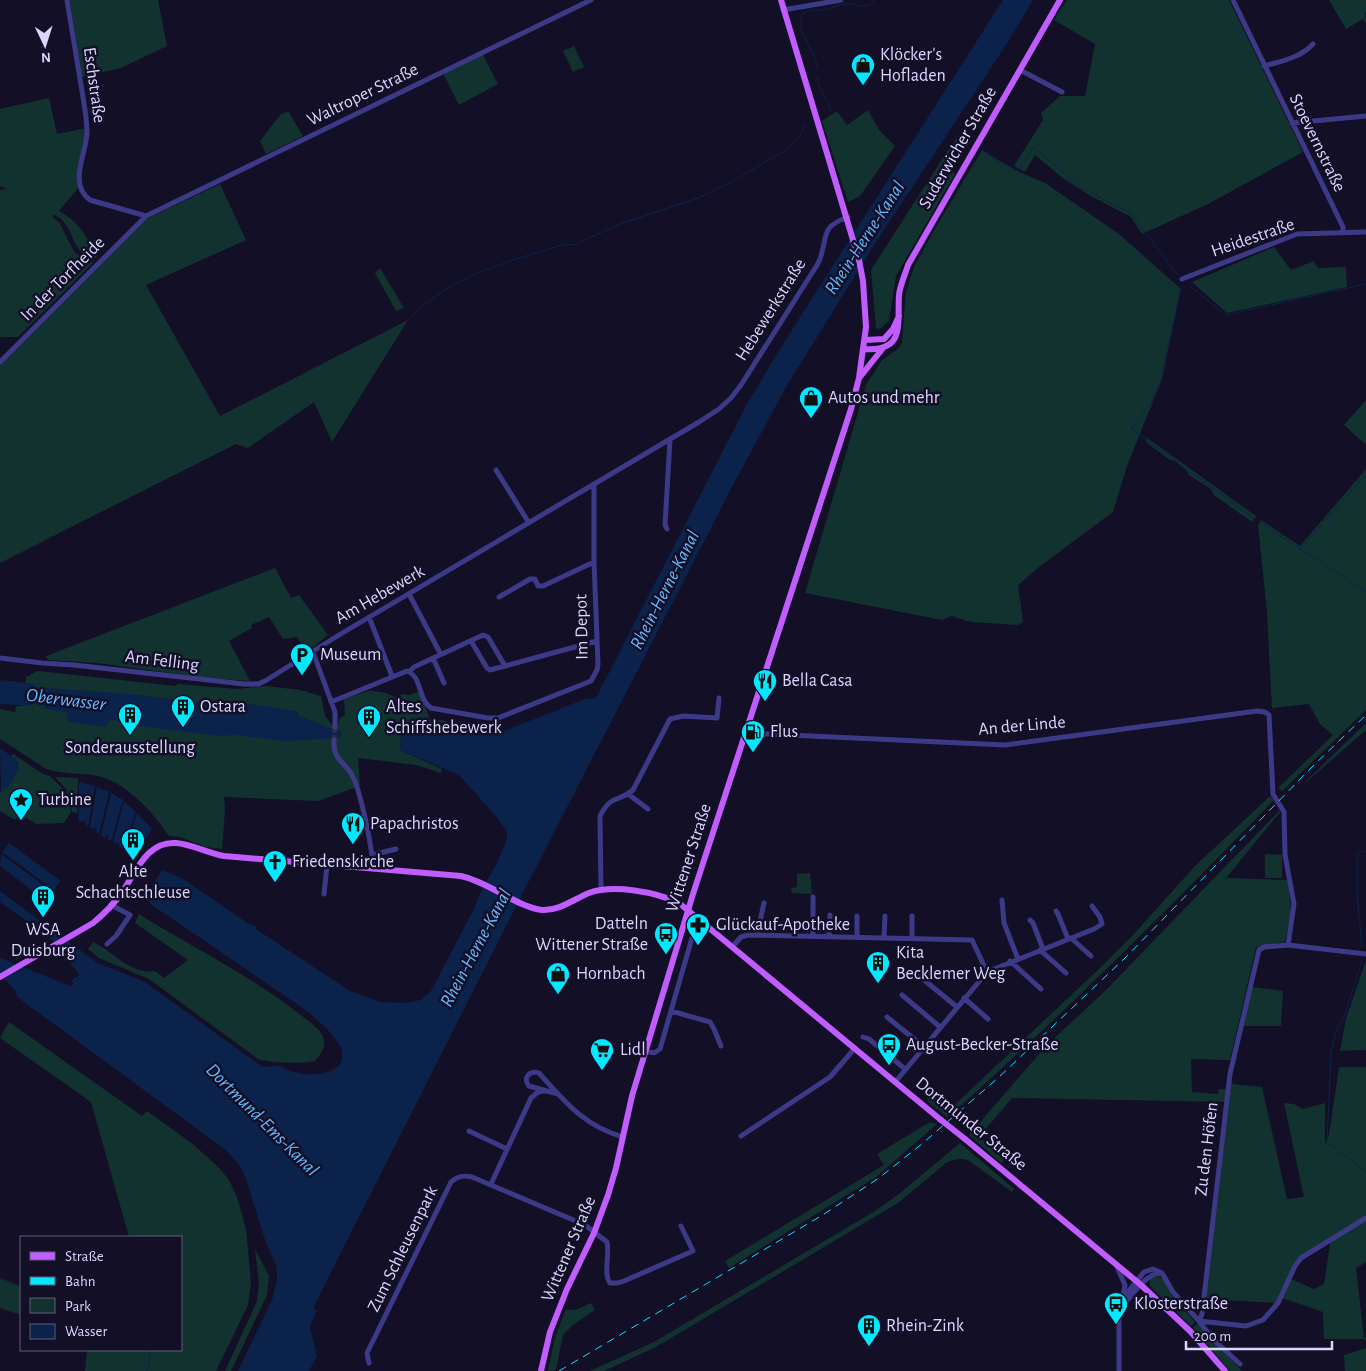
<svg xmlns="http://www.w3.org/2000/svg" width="1366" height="1371" font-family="'Alegreya Sans',sans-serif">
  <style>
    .green { fill: #123230 }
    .water { fill: #0b234a }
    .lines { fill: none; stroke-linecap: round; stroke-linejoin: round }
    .stream { stroke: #0b234a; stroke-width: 1 }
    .minor-tunnel { stroke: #312d47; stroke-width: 5; stroke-dasharray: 5 2.5; stroke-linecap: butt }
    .minor { stroke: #3c3a87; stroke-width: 5 }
    .major { stroke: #c15dff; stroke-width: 6 }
    .rail { stroke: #02e8ff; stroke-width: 1; stroke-dasharray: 8 6; stroke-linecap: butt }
    .major-bridge { stroke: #c15dff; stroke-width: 6 }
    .labels { text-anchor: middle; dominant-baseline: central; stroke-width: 5; stroke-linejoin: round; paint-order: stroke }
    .poi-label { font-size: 18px; fill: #dad6ff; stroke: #130f27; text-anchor: start }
    .street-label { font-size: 18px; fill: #dad6ff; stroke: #130f27 }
    .water-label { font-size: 19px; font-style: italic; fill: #64b9ff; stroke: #130f27 }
  </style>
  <rect width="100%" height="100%" fill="#130f27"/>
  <!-- green -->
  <path class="green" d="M70,0H158L167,46L121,68L82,77Z
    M1067,0H1229L1303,152L1208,204L1142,234L1131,217L1089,195L1063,178L1035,155L1025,172L1014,166L1043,120L1041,113L1060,96H1085L1095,44L1054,20Z
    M1329,0H1366V12L1365,13L1366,24L1363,19L1346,29Z
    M574,46L584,67L573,72L563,51Z
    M482,53L498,84L459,105L443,73Z
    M49,98L57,134L87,128L78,178V188L59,211C72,218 81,227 88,240L105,246L93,261C88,257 81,253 78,248C70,235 68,220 53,214V218L59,222L75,253L93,263L18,337H0V190L7,189L0,186V109Z
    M868,110L879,130L895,146L860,196L848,202L822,121L837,111L847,125Z
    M288,111L303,136L266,154L260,141L280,115Z
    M957,138L966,144L961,153L952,157L948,168L955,174L896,276L889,321L881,328L876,329L871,270L946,153Z
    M982,150L1017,171L1045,183L1119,234L1181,289L1162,379L1127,466L1113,512L1039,567L1018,585L1023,622L1017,625L971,622L951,616L942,620L805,593L866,385L882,360L899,348L902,342L906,292L914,267L939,222Z
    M220,184L246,240L146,285L220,416L408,320L332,442L314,402L248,448L236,444L0,563V365L138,223Z
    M1274,247L1291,270L1314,261L1318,268L1346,267L1347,287L1227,313L1192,282Z
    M380,268L404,308L396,311L375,273Z
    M1366,400V445L1344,425Z
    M1146,437L1256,516L1252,522L1214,495L1211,489L1189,475L1187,471L1175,461L1170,460L1146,442Z
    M1366,469V710L1282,791L1278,788L1333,735L1320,724L1309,704L1272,708L1267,612L1258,525L1261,520L1300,546Z
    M275,568L291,598L299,595L328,635L306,653L297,637L283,639L269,617L251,625L252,628L229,641L250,681L208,678L97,663L48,660L46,656Z
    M38,671L176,686L178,684L237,689L266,686L300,690L321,696L325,716L333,726L337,727L340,718L345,715L344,699L371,690L372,691L386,693L395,697L404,694L409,695L420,691L430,720H441L451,722V728H437L401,734L400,750L442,769L441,773L416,765L358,758L360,786L318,801L224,797L225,810L222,849L206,847L180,837L169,836C153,812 124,779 92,775C77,773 61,774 46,769L0,739V709L15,712L16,706H22L26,677Z
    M1366,723V730L1305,783L1306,781Z
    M13,754L43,774L50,776L65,791L71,812L64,823L37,824L20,815L15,820L0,811V792C9,785 19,774 18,762L11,756Z
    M55,777L78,778L77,813L72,812L66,789Z
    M1270,796L1274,800C1171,907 1065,1012 955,1111L947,1117L927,1101L929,1098L947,1112L1101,967L1133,935L1195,866Z
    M1280,810L1281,811L1226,878L1288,880L1291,912L1285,942L1256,947L1230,1060L1191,1059L1192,1092L1218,1094L1219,1089H1226V1102L1012,1098L979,1137L1005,1160L1001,1163L969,1135L1046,1046L1105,991Z
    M1265,854L1282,855V878H1265Z
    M810,873L812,894L792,893L791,888L797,887V874Z
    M139,914C193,948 252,976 302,1016C309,1022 320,1028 323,1037C327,1047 321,1054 315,1061C303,1064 269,1063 258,1059L149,979L99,958L88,949L93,942C113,951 130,975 155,971L164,978L188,960L135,923Z
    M1366,960V1050L1340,1051L1346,1019Z
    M1252,987L1283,991L1281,1026H1242Z
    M9,1022L142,1116L147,1111L194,1145L219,1168L229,1180L237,1197L246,1229L251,1282L248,1305L216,1371H85L87,1350H181V1237H129L91,1102L0,1038Z
    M1339,1067H1366V1262L1356,1268L1364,1338H1366V1341L1364,1339H1324L1323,1312L1282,1298L1291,1279L1314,1289L1324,1284L1330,1244L1328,1241L1305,1253L1277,1303L1206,1299L1231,1084L1262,1087L1287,1199L1304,1197L1284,1103L1294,1104L1303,1109L1325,1103V1144L1329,1135Z
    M930,1122L937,1124L876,1177L729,1268L725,1261L884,1165L877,1154Z
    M960,1143L1014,1189L1012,1192L968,1160C959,1158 954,1159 946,1163L898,1203L656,1347L604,1371H590L654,1342L875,1211L899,1194Z
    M255,1249L269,1276L267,1295L231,1371H225L257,1301L259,1283Z
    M1159,1276L1164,1280L1174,1299L1195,1322L1191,1326L1150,1286V1278Z
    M0,1278L21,1286V1315L0,1308Z
    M591,1303L595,1310L573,1325L563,1335L556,1370L548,1371L555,1337L566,1309C575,1312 582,1307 591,1303Z
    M1197,1324L1242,1371H1230L1193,1328Z
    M1366,1348V1371H1345L1344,1355Z"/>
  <!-- water -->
  <path class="water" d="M1003,0H1033L1008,42L876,242L786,387L733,485L512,914L315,1304L314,1309L317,1310L310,1327L317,1356L309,1371H238L272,1300L277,1279L276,1265L266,1243L244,1173L240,1166L226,1150L17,997L16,992L0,973V958L70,986L74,983L71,981L75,977L77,978L79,974L50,938L0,902V891L96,962L145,982L261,1066L266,1067L278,1065C294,1076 325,1079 340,1065L342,1059V1048L328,1030L310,1013L152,905L148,900L149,899L147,895L148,893L162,870L183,879L249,924L250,923L257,927L256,929L350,991L380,1002L405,1003L421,1000L431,991L476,905L477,899L496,865L507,840V832L495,815L459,775L400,750L401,734L439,728L481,733L502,732L585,699L596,698L747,404L781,347Z
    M0,680L35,684L34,693L45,695L46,688L132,694L212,704L241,703L298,711V715L327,727L342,731L341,738L285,741L234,735L219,736L122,724V721L110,720L106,727L68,722L67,713L47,709V708L43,707L44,702L34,700L32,706L0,704Z
    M0,748L17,760C21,771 11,786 1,792Z
    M79,782L95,786L88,826L84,823L86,821L84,820L82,822L78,820Z
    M97,787L109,792L99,834L96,831L97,828H95L94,830L90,827Z
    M111,793L123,800L111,841L107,839L109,836L107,835L105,838L101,835Z
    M124,801L136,812L123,849L119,846V842L116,844L113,842Z
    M137,813L152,829L136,854L130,850L128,851L125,849Z
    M9,843L61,881L54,890L2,852Z
    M1,854L53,892L46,901L0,866Z"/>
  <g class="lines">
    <!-- stream -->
    <path class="stream" d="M817,69C818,51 792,31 804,13C811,9 817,11 824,10C832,9 840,3 848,4C858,4 868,11 874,0
      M817,77C819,94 829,99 831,111
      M957,135L970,144
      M982,150L1011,170H1018L1034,147L1081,188L1130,213L1178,275
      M1181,286L1161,379L1151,403L1131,428L1255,519
      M1190,286L1226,315L1366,284
      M411,317C451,275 511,261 565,244L575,245L617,225L698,198L735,180L789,148L800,136L806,124
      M1260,522L1300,549L1366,474
      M1300,549L1366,591
      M1362,948L1357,894V853L1366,851
      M1362,960L1344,1018L1335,1033L1331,1053L1327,1142L1366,1172
      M0,1279L21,1288
      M147,1371L150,1360V1350"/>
    <!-- minor-tunnel -->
    <path class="minor-tunnel" d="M334,740L335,727"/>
    <!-- minor -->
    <path class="minor" d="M67,0C72,30 77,61 82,91C84,104 87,119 87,133C86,155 68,184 90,200L146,216
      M1233,0L1343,227V233
      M783,10L841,0
      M1264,66C1282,61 1300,58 1313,44
      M1020,70L1062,92
      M1292,123L1366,116
      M1182,279L1297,234L1366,232
      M0,362L146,216L591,0
      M496,470L529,523
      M667,529L665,525L670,440
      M409,594L439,651
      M499,597L530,579H535L538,586H543L594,562
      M369,617L392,676
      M471,641L487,668L490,670L505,666
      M313,652L335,712V727
      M0,658L42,663L74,665L244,684H258L265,681L339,635L699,422L719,409L731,398L741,385L812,273C815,269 818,264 820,259C828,236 820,227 848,217
      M433,658L444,683
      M410,671L414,667L483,635L488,637L505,666L597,641
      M331,702L407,671C422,676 418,700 431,708L488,718H498L591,681L597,670L598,664L594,562V484
      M745,733L1005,745L1257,711L1265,712L1269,715L1273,794L1284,812L1285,855L1294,904L1288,945L1264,947L1259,950L1230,1074L1202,1314L1199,1321
      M334,740C332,760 346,762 353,777C361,793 373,851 373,869
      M628,794L648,809
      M372,855L396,849
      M601,891L600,816C612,793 618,803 633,790L670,719L683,716L717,718L719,698
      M324,894L327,866
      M1002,900L1004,923L1018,959
      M1056,911L1058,914L1068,939
      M1030,920L1033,923L1043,949
      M757,935L764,903
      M813,936V897
      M829,936L830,915
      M857,937V916
      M884,937L885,916
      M912,938V916
      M1071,938L1091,956
      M107,944L116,936L130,915L111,905
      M1288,945L1366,954
      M733,946L741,937L748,935L972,940L987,972
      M1040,950L1066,973
      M1010,961L1041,989
      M918,975L957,1007
      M902,995L940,1027
      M964,998L988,1019
      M671,1011L710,1022L714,1029L721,1046
      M887,1017L924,1047
      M863,1037L869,1039L905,1069
      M645,1051L654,1053L660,1049L692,938L696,935
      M896,1081L987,972L1094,929L1102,924L1100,917L1092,906
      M558,1094L529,1086C522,1078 530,1070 539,1073C565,1102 584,1126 623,1137
      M469,1131L507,1149
      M741,1136L830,1077L855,1048
      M491,1184L531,1098L538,1092L544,1091
      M1117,1267L1125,1285L1123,1296
      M1122,1307C1131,1296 1147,1272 1161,1273
      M1199,1321L1246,1326L1263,1320L1278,1303L1295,1266L1301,1258L1366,1218
      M1200,1323L1216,1342L1240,1364
      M369,1363L367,1353L451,1182C457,1176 463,1175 472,1177L585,1225L607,1242C610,1255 603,1273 610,1283H618L624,1281L693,1251L681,1226
      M1119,1371V1318L1123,1298L1144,1272L1153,1269L1162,1273L1173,1292L1199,1321"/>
    <!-- major -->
    <path class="major" d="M865,340L884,339L893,329L899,316
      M864,349C906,352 897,324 899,295C900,285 905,275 908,265L1060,0
      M860,377L883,348
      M0,977L93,923C104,914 114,904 122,892C136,873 146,841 176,843C191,844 208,853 224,856L461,876C489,882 517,907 542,910C559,911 574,899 589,893C613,884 656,892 679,903L941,1120
      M965,1139L1141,1285L1190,1331L1225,1371
      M541,1371L550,1332L567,1289L594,1233L608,1195L616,1168L632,1096L693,894L851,409L859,378L866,327L863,281L859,260L781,0"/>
    <!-- rail -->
    <path class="rail" d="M559,1371L821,1216L879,1178L923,1143L998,1078L1124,959L1313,766L1366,715"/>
    <!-- major-bridge -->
    <path class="major-bridge" d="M941,1120L965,1139"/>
  </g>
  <!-- icons -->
  <defs>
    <g id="shop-pin" transform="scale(1.25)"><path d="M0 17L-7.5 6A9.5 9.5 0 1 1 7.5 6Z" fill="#02e8ff" stroke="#130f27"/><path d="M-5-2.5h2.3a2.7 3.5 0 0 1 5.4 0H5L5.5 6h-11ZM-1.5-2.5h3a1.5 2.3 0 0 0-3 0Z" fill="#111"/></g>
    <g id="parking-pin" transform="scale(1.25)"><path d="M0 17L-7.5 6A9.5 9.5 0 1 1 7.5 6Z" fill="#02e8ff" stroke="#130f27"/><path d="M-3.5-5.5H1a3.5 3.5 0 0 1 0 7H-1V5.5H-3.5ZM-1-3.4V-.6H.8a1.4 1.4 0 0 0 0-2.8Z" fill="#111"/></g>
    <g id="restaurant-pin" transform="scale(1.25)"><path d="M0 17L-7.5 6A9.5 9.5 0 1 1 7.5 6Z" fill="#02e8ff" stroke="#130f27"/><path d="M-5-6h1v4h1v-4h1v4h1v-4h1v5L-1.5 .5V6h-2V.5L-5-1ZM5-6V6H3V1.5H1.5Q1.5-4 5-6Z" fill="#111"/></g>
    <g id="building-pin" transform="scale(1.25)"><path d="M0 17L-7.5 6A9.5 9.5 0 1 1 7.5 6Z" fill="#02e8ff" stroke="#130f27"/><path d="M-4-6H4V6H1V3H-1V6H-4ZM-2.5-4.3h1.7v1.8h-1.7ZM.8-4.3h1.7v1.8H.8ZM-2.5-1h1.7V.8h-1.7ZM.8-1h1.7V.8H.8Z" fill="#111"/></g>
    <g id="fuel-pin" transform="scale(1.25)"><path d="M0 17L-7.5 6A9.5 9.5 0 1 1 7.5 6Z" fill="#02e8ff" stroke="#130f27"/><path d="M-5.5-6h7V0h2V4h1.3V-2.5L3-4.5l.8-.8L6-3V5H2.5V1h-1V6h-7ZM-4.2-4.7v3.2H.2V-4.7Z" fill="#111"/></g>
    <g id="sight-pin" transform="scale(1.25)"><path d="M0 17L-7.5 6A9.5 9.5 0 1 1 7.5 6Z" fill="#02e8ff" stroke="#130f27"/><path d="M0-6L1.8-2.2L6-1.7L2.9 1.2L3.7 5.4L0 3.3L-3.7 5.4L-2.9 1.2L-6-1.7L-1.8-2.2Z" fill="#111"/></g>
    <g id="church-pin" transform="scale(1.25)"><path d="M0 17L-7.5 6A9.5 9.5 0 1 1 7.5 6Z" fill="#02e8ff" stroke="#130f27"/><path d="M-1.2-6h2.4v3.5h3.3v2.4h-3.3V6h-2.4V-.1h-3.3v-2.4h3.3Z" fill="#111"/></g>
    <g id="pharmacy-pin" transform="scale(1.25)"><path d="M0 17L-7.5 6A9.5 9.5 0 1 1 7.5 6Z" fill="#02e8ff" stroke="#130f27"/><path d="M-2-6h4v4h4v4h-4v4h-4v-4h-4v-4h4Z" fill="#111"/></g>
    <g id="bus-pin" transform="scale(1.25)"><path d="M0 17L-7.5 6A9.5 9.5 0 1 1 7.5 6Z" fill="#02e8ff" stroke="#130f27"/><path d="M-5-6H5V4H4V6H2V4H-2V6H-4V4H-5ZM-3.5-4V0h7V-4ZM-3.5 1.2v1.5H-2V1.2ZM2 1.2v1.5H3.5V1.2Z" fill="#111"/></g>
    <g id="supermarket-pin" transform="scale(1.25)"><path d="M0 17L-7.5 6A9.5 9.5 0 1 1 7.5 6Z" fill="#02e8ff" stroke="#130f27"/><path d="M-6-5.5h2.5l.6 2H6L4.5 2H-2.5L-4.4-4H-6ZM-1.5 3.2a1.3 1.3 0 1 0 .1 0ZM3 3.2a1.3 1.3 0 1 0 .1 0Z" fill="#111"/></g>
  </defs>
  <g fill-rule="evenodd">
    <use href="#shop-pin" x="863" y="65"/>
    <use href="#shop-pin" x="811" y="398"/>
    <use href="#parking-pin" x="302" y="655"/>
    <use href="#restaurant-pin" x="765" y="681"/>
    <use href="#building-pin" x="183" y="707"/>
    <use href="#building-pin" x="130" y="715"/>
    <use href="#building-pin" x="369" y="717"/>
    <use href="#fuel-pin" x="753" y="732"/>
    <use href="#sight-pin" x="21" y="800"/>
    <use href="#restaurant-pin" x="353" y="824"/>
    <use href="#building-pin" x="133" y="840"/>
    <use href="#church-pin" x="275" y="862"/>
    <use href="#building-pin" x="43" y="897"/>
    <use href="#pharmacy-pin" x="698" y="925"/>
    <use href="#bus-pin" x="666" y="934"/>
    <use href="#building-pin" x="878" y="963"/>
    <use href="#shop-pin" x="558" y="974"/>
    <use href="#bus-pin" x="889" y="1045"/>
    <use href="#supermarket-pin" x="602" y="1050"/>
    <use href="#bus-pin" x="1116" y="1304"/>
    <use href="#building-pin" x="869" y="1326"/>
  </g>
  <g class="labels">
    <!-- poi labels -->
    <g class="poi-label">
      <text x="880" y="55">Klöcker's<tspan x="880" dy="21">Hofladen</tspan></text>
      <text x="828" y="398">Autos und mehr</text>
      <text x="320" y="655">Museum</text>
      <text x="782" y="681">Bella Casa</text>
      <text x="200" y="707">Ostara</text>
      <text x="386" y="707">Altes<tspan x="386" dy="21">Schiffshebewerk</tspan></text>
      <text x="770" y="732">Flus</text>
      <text x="130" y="748" text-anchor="middle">Sonderausstellung</text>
      <text x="38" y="800">Turbine</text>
      <text x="370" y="824">Papachristos</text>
      <text x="292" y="862">Friedenskirche</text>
      <text x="133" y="872" text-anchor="middle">Alte<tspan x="133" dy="21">Schachtschleuse</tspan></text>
      <text x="648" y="924" text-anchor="end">Datteln<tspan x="648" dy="21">Wittener Straße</tspan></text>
      <text x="716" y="925">Glückauf-Apotheke</text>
      <text x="43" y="930" text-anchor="middle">WSA<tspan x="43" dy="21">Duisburg</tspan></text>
      <text x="896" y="953">Kita<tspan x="896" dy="21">Becklemer Weg</tspan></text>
      <text x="576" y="974">Hornbach</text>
      <text x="906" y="1045">August-Becker-Straße</text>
      <text x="620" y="1050">Lidl</text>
      <text x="1134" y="1304">Klosterstraße</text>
      <text x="886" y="1326">Rhein-Zink</text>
    </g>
    <!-- street labels -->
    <g class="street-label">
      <text transform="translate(94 85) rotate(82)">Eschstraße</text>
      <text transform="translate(363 95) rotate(-26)">Waltroper Straße</text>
      <text transform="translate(1317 143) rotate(64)">Stoevernstraße</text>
      <text transform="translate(958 148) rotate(-60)">Suderwicher Straße</text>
      <text transform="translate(1253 238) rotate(-19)">Heidestraße</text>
      <text transform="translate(63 279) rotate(-45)">In der Torfheide</text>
      <text transform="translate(771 310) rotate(-58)">Hebewerkstraße</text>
      <text transform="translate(380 595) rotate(-30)">Am Hebewerk</text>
      <text transform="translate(582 627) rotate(-91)">Im Depot</text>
      <text transform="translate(162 661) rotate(7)">Am Felling</text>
      <text transform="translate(1022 726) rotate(-5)">An der Linde</text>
      <text transform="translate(689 858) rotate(-72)">Wittener Straße</text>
      <text transform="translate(971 1124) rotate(39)">Dortmunder Straße</text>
      <text transform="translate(1207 1149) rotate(-83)">Zu den Höfen</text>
      <text transform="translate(403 1249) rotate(-64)">Zum Schleusenpark</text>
      <text transform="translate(569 1249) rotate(-67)">Wittener Straße</text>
    </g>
    <!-- water labels -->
    <g class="water-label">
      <text transform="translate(865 238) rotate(-57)">Rhein-Herne-Kanal</text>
      <text transform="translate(665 590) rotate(-63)">Rhein-Herne-Kanal</text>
      <text transform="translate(66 700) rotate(7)">Oberwasser</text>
      <text transform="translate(476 948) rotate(-62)">Rhein-Herne-Kanal</text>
      <text transform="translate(262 1120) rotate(45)">Dortmund-Ems-Kanal</text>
    </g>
  </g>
  <!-- legend -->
  <rect x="20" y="1236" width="162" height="115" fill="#130f27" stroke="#635f7d"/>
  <rect x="30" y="1252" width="25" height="8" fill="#c15dff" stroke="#635f7d"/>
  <text x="65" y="1261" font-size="15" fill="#dad6ff">Straße</text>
  <rect x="30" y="1277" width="25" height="8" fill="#02e8ff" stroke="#635f7d"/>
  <text x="65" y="1286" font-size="15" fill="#dad6ff">Bahn</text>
  <rect x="30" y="1298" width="25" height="15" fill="#123230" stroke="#635f7d"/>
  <text x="65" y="1311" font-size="15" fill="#dad6ff">Park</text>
  <rect x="30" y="1324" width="25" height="15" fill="#0b234a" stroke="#635f7d"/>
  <text x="65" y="1336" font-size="15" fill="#dad6ff">Wasser</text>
  <!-- north arrow -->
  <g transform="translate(45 45) rotate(176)" stroke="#130f27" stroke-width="4" paint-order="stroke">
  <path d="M0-4L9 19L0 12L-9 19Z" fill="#dad6ff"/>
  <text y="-8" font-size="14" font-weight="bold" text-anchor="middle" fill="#dad6ff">N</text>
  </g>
  <!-- scale -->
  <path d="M1186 1341v8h146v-8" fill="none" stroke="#dad6ff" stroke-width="2.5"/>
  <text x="1194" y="1341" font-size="15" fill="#dad6ff" stroke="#130f27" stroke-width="4" paint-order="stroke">200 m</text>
</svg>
